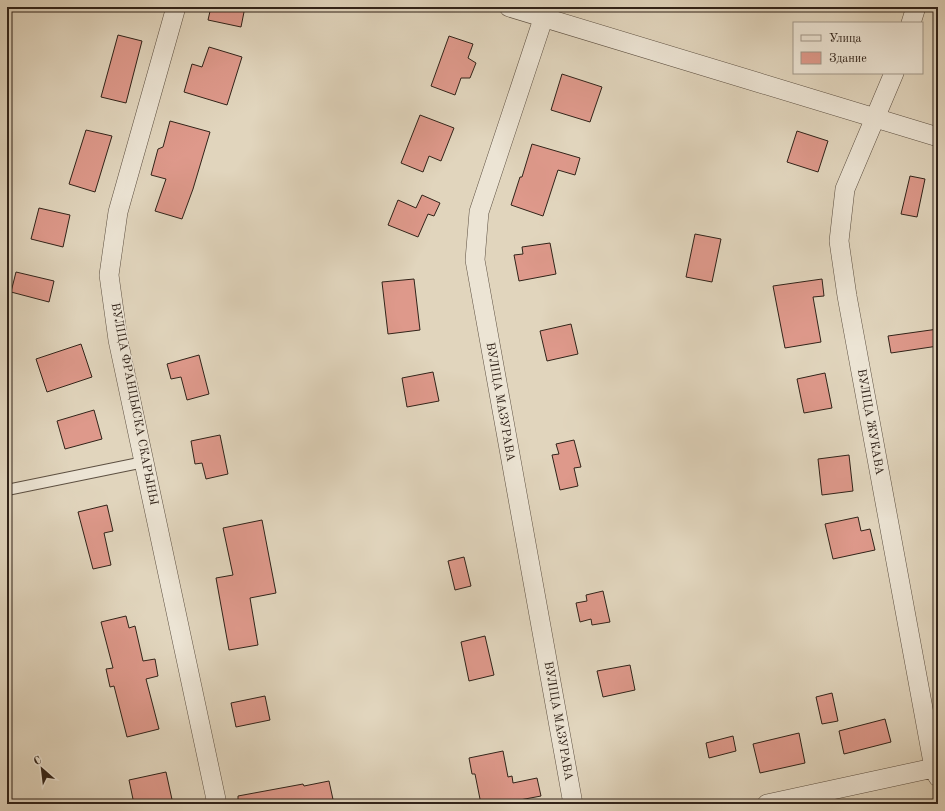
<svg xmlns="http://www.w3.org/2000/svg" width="945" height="811" font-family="'Old Standard TT',serif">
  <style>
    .building { fill: #de998b; stroke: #312319 }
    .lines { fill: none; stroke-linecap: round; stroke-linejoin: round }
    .lane-casing { stroke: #5d5042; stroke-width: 12 }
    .street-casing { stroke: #5d5042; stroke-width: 20 }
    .lane { stroke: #ece4d4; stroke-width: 10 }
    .street { stroke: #ece4d4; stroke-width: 19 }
    .labels { text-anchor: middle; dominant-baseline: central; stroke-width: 3; stroke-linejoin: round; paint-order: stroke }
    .street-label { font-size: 12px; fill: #312319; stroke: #ece4d4 }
  </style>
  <rect width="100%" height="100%" fill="#e1d5bd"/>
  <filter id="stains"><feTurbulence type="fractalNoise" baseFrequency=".005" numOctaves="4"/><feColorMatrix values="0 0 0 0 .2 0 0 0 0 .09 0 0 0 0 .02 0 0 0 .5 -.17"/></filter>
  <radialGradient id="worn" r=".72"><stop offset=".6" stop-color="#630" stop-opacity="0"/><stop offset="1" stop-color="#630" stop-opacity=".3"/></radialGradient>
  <!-- building -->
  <path class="building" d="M211,7H245L241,27L208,20Z
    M118,35L142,41L126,103L101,97Z
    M449,36L473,44L468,58L476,63L470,78H461L455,95L431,86Z
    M209,47L242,57L227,105L184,92L192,64L202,67Z
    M562,74L602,87L590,122L551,110Z
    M420,115L454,128L441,161L429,156L423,172L401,163Z
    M170,121L210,132L193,189L182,219L155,211L166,179L151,175L158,149L163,147Z
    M86,130L112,136L95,192L69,184Z
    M797,131L828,141L818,172L787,162Z
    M532,144L580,158L575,175L558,170L543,216L511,205L520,177H522Z
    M910,176L925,179L917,217L901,214Z
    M422,195L440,203L434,216L428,214L418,237L388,225L398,200L416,208Z
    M39,208L70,215L63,247L31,239Z
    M695,234L721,239L712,282L686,277Z
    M550,243L556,274L519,281L514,255L523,254L522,247Z
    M16,272L54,281L49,302L11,292Z
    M414,279L420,330L388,334L382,282Z
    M822,279L824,296L813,297L821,342L785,348L773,286Z
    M571,324L578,354L547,361L540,331Z
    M938,329V346L891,353L888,336Z
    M81,344L92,377L47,392L36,359Z
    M199,355L209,394L187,400L181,377L171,379L167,364Z
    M433,372L439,401L407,407L402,378Z
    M825,373L832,408L804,413L797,379Z
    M94,410L102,439L65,449L57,421Z
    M220,435L228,474L206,479L202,463L195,464L191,441Z
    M574,440L581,467L574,468L578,486L560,490L552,455L559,454L556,444Z
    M849,455L853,491L822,495L818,459Z
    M107,505L113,531L104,533L111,565L93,569L78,512Z
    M858,517L861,531L870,529L875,550L833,559L825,524Z
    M262,520L276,593L250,598L258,645L229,650L216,578L233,575L223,528Z
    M464,557L471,586L455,590L448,561Z
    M603,591L610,622L592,625L591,619L580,622L576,603L587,601L586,595Z
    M126,616L129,628L135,626L143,661L155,659L158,676L146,679L159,729L127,737L114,686L110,687L106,669L113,668L101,622Z
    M485,636L494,675L469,681L461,642Z
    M630,665L635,690L603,697L597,671Z
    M832,693L838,721L822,724L816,697Z
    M265,696L270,720L236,727L231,703Z
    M885,719L891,742L844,754L839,731Z
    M799,733L805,763L760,773L753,744Z
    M733,736L736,751L709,758L706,743Z
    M503,751L508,777L512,776L513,783L537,778L541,796L509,802V804H481L475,774H472L469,758Z
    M166,772L173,804H134L129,780Z
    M329,781L334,804H238V796L303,784L304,786Z"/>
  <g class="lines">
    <!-- lane casing -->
    <g class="lane-casing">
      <path id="lane" d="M7,490L144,462"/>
    </g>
    <!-- street casing -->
    <g class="street-casing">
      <path id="street" d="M176,7L118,212L109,275L118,340L217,804
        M509,7L938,137
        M547,7L479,212L475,260L573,804
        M911,23L916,7
        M894,73L845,189L839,241L847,296L934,768L938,777
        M767,804L938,767"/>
    </g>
    <!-- lane -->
    <use href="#lane" class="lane"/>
    <!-- street -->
    <use href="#street" class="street"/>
  </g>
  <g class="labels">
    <!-- street labels -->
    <g class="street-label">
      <text transform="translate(500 402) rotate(80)">ВУЛІЦА МАЗУРАВА</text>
      <text transform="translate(134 404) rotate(79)">ВУЛІЦА ФРАНЦЫСКА СКАРЫНЫ</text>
      <text transform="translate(870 422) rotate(80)">ВУЛІЦА ЖУКАВА</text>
      <text transform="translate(558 721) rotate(80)">ВУЛІЦА МАЗУРАВА</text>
    </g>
  </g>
  <!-- margin -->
  <rect width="945" height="811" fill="none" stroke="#e1d5bd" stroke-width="24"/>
  <rect x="8" y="8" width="929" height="795" fill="none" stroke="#312319" stroke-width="2"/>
  <rect x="12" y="12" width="921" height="787" fill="none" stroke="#312319"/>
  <!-- legend -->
  <rect x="793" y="22" width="130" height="52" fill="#ece4d4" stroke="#a19789"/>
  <rect x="801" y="35" width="20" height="6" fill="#ece4d4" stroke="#a19789"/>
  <text x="829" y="42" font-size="12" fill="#312319">Улица</text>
  <rect x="801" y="52" width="20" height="12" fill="#de998b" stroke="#a19789"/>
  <text x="829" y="62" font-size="12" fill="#312319">Здание</text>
  <!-- north arrow -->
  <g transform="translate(42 769) rotate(332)" stroke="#ece4d4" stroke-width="3" paint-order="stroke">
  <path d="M0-3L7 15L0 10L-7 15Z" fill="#312319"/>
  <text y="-6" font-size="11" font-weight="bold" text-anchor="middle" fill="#312319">С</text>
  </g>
  <rect width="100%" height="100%" filter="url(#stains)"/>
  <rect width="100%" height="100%" fill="url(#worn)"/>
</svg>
